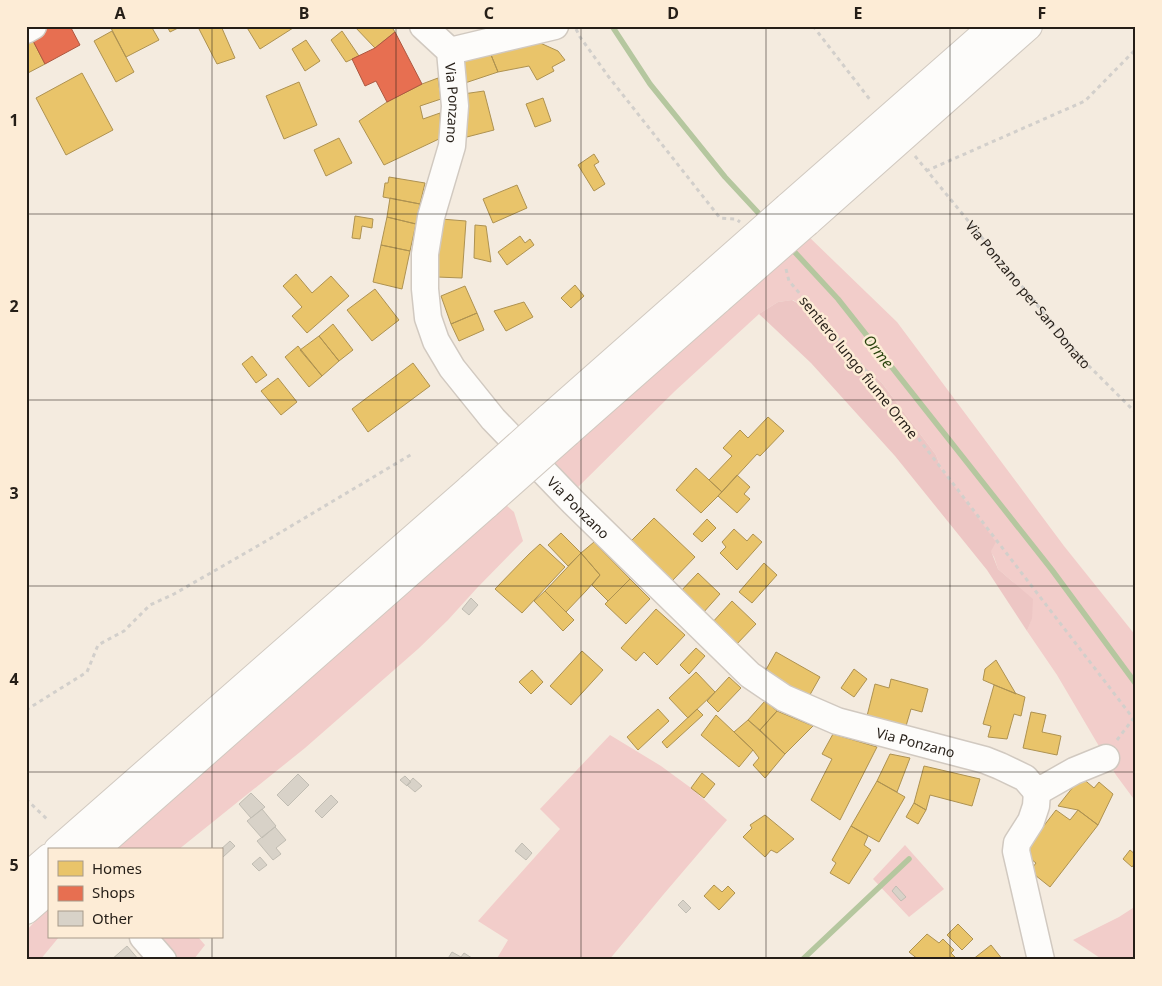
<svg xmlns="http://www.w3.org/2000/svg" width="1162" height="986" font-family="'Noto Sans',sans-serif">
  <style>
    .green { fill: #f2cdca }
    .forest { fill: #edc6c4 }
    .homes { fill: #e9c46a; stroke: #ae9251 }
    .shops { fill: #e76f51; stroke: #ad5740 }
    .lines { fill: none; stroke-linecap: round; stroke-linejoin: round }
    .stream { stroke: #b5c79f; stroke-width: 5.5 }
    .building { fill: #d8d2c8; stroke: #c1bdb3 }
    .minor-casing { stroke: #d1c9c0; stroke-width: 29 }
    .highway-casing { stroke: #d1c9c0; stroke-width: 30 }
    .path { stroke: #d2cfcb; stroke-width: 3; stroke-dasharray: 4 4; stroke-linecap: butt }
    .minor { stroke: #fdfcfa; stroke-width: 26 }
    .highway { stroke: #fdfcfa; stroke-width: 28 }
    .highway-bridge-casing { stroke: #d1c9c0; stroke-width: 30; stroke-linecap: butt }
    .highway-bridge { stroke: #fdfcfa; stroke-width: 28 }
    .grid { fill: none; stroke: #251e17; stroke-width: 1; stroke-opacity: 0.55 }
    .labels { text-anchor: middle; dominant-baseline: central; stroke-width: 5; stroke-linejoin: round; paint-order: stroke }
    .street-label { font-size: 14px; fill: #251e17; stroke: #fdecd6 }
    .water-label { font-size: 15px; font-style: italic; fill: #2b450e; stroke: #fdecd6 }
    .neatline { fill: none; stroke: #251e17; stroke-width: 2 }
    .grid-label { font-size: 16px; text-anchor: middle; font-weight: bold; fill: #251e17 }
  </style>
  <rect width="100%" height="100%" fill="#f4ebdf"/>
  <!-- green -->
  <path class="green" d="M807,235L897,322L1064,546L1136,636V802L1116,775L1057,675L1027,631L1032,618L1013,582L998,569L994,557L941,469L936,455L882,383L804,307L793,300L778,302L759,314L675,391L568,497L544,471Z
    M506,505L514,512L523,541L477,588L448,620L418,649L305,748L178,850H114Z
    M610,735L661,766L691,788L727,820L663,895L609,960H496L508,940L478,921L560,829L540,809Z
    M905,845L944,889L909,917L873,879Z
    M1136,906V960H1103L1073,940L1119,917Z
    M49,909V937H59L40,960H26V931L40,916Z
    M143,937H198L205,945L194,959V960H163Z"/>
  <!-- forest -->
  <path class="forest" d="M792,300L804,307L882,383L936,455L941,469L996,542L991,551L998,569L1033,599L1032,619L1027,631L987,570L895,456L811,363L759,314L778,302Z"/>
  <!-- homes -->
  <path class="homes" d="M110,26H151L159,40L126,57Z
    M167,26H182L170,32Z
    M205,26H221L235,58L217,64L199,29Z
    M246,26H292L293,28L260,49Z
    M354,26H391L395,32L375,48Z
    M112,31L134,72L116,82L94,41Z
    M342,31L359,56L346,62L331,40Z
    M31,37L45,64L26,74V40Z
    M306,40L320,61L305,71L292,49Z
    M538,42L558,51L565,60L552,67L554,71L537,80L529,66L498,72L487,45Z
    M487,45L498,72L462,84L455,56Z
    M82,73L113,130L66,155L36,98Z
    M438,78L441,99L420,106L423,119L440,113L441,138L384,165L359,121L387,102L422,84Z
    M299,82L317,125L284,139L266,96Z
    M484,91L494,130L463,138V94Z
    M543,98L551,121L535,127L526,104Z
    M339,138L352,163L326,176L314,150Z
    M594,154L599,162L594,165L605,184L594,191L578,165Z
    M389,177L425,183L420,204L383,197L385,183H388Z
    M517,185L527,208L493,223L483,199Z
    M390,198L420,204L416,224L387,217Z
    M355,216L373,219L372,228L362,226L360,239L352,238Z
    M387,217L416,224L410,251L381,245Z
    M441,219L466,221L462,278L437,277Z
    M475,225L486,226L491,262L474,258Z
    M520,236L525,243L530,239L534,245L507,265L498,252Z
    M381,245L410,251L402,289L373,282Z
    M296,274L312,293L331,276L349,296L307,333L292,316L302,307L283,286Z
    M575,285L584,296L571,308L561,298Z
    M465,286L477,313L451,324L441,296Z
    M375,289L399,320L372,341L347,310Z
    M524,302L533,317L506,331L494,311Z
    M477,313L484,330L459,341L451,324Z
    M333,324L353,350L339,361L319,336Z
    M319,336L339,361L322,376L300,350Z
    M298,346L322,376L309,387L285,357Z
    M252,356L267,375L256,383L242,364Z
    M413,363L430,386L368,432L352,409Z
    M278,378L297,402L281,415L261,391Z
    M768,417L784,431L760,456L757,454L722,492L709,480L732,456L723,448L740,430L748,438Z
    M696,468L722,492L701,513L676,490Z
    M737,475L750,487L744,494L750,499L737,513L718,496Z
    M654,518L695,557L671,582L626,546Z
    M707,519L716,528L702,542L693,534Z
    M734,529L747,541L753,534L762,542L737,570L720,553L726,547L722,542Z
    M561,533L581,553L568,566L548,545Z
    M594,542L630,579L608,601L592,585L600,575L581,553Z
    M540,544L565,567L522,613L495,589L529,554Z
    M581,553L600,575L586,591L566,612L545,591Z
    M764,563L777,575L752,603L739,592Z
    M698,573L720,594L702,614L679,593Z
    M630,579L650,599L626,624L605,604Z
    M545,591L574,620L563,631L534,601Z
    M732,601L756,624L734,647L710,625Z
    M656,609L685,635L657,665L644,652L636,661L621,648Z
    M696,648L705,656L689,674L680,665Z
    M582,651L603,670L571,705L550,686Z
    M776,652L820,677L807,700L763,675Z
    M996,660L1016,694L983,680L985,669Z
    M854,669L867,679L854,697L841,688Z
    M532,670L543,682L531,694L519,682Z
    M696,672L715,692L688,718L669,698Z
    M729,677L741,688L718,712L707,701Z
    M891,679L928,689L922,712L911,709L906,726L867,716L875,684L889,688Z
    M994,685L1025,697L1021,716L1014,714L1007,739L988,737L991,726L983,724Z
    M765,701L777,711L760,730L748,720Z
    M658,709L669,721L638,750L627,737Z
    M697,709L703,715L667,748L662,742Z
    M777,711L813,726L785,754L760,730Z
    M1031,712L1046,715L1042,732L1061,736L1057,755L1023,748Z
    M716,715L753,750L739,767L701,735Z
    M748,720L785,754L765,778L753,765L759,758L753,750L734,732Z
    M833,734L877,747L840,820L811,800L832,759L822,754Z
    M890,754L910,758L897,792L877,781Z
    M924,766L980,779L972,806L930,795L926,810L914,803Z
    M702,773L715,784L704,798L691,788Z
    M1081,777L1094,788L1099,782L1113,794L1098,825L1078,810L1058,806Z
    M877,781L905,797L879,842L851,826Z
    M914,803L926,810L918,824L906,817Z
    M1056,810L1070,820L1078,810L1098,825L1050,887L1030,871L1036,863L1023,853Z
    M765,815L794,839L777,853L771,850L765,857L743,837L752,828L750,825Z
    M851,826L868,836L864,845L871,850L849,884L830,873L836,863L832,860Z
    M1130,850L1136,855V862L1132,867L1123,859Z
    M714,885L722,892L728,886L735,893L719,910L704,896Z
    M958,924L973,939L962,950L947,935Z
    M927,934L939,943L943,939L954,950L951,953L955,957L953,960H919L909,952Z
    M991,945L1003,960H972Z"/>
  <!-- shops -->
  <path class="shops" d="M52,26H70L80,45L45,64L31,37Z
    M395,32L422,84L387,102L376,81L365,86L352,59L375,48Z"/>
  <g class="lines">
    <!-- stream -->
    <path class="stream" d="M612,26L650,84L725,177L763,218
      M790,247L838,299L1052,570L1136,684
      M802,960L909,859"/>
  </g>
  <!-- building -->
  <path class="building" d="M471,598L478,605L469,615L462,609Z
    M298,774L309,785L288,806L277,795Z
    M405,776L411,782L407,786L400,780Z
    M413,778L422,786L415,792L407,785Z
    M251,793L265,807L251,818L239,804Z
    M331,795L338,802L322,818L315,811Z
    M262,809L276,826L262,838L247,821Z
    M275,827L286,840L276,848L281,854L273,860L257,841Z
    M230,841L235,846L223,857L221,854V850H220Z
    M522,843L532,853L526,860L515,851Z
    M260,857L267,865L259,871L252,864Z
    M896,886L906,897L901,901L892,891Z
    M683,900L691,908L686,913L678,905Z
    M127,946L139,960H111Z
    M452,952L461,957L464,953L475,960H447Z"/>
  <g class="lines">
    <!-- minor casing -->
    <g class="minor-casing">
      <g id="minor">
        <path id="s2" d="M423,26L450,51L455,106L452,146L431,217L425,254V289L428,318L436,341L452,368L493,419L574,503L750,675L784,698L837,721L985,760L1000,766L1025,778L1037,792L1074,771L1106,758"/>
        <path d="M26,30L33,26"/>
        <path d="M450,51L555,26"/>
        <path d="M1037,792L1036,806L1031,821L1017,843L1016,851L1041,960"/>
        <path d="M143,937L163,960"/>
      </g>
    </g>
    <!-- highway casing -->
    <g class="highway-casing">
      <path id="highway" d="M788,207L994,26
        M807,222L1028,26
        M549,418L702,283
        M568,432L719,299
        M58,850L471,488
        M94,850L487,504
        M26,878L49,858
        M26,910L49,890"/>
    </g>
    <!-- path -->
    <g class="path">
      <path d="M813,26L871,101"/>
      <path d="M576,29L580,37L608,76L720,218L736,219L740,222"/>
      <path id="s1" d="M915,156L1079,356L1136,413"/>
      <path d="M926,171L1085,101L1136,49"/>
      <path d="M786,269L789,281L872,378L1136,722"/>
      <path d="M26,710L87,672L98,645L124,631L150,605L174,594L261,544L412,454"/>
      <path d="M1117,740L1133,719"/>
      <path d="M26,799L49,821"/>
    </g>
    <!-- minor -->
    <use href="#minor" class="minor"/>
    <!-- highway -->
    <use href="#highway" class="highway"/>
    <!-- highway-bridge casing -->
    <g class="highway-bridge-casing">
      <path id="highway-bridge" d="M702,283L788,207
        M719,299L807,222
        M471,488L549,418
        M487,504L568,432"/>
    </g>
    <!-- highway-bridge -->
    <use href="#highway-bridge" class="highway-bridge"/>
  </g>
  <!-- grid -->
  <path class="grid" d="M212,26V850M396,26V960M581,26V960M766,26V960M950,26V960M26,214H1136M26,400H1136M26,586H1136M26,772H1136M212,937V960"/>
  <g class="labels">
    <!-- street labels -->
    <g class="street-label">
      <text stroke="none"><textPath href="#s2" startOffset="89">Via Ponzano</textPath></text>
      <text stroke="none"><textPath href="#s1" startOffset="179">Via Ponzano per San Donato</textPath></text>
      <text transform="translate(859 367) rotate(51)">sentiero lungo fiume Orme</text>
      <text stroke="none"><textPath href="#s2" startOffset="552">Via Ponzano</textPath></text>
      <text stroke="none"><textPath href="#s2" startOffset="972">Via Ponzano</textPath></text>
    </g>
    <!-- water labels -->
    <g class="water-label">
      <text transform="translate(879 351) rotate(52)">Orme</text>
    </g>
  </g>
  <!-- border -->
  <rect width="1162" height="986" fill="none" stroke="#fdecd6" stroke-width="55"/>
  <!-- legend -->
  <rect x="48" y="848" width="175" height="90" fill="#fdecd6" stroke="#a79a8a"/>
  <rect x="58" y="861" width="25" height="15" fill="#e9c46a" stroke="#a79a8a"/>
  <text x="92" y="874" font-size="15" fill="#251e17">Homes</text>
  <rect x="58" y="886" width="25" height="15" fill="#e76f51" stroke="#a79a8a"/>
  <text x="92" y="898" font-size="15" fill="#251e17">Shops</text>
  <rect x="58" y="911" width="25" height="15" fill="#d8d2c8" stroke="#a79a8a"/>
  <text x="92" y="924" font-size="15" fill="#251e17">Other</text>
  <rect x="28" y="28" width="1106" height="930" class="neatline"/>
  <g class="grid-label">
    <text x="120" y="19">A</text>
    <text x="304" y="19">B</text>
    <text x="489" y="19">C</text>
    <text x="673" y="19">D</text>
    <text x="858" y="19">E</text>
    <text x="1042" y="19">F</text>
    <text x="14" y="126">1</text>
    <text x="14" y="312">2</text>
    <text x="14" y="499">3</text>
    <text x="14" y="685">4</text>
    <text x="14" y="871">5</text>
  </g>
</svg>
